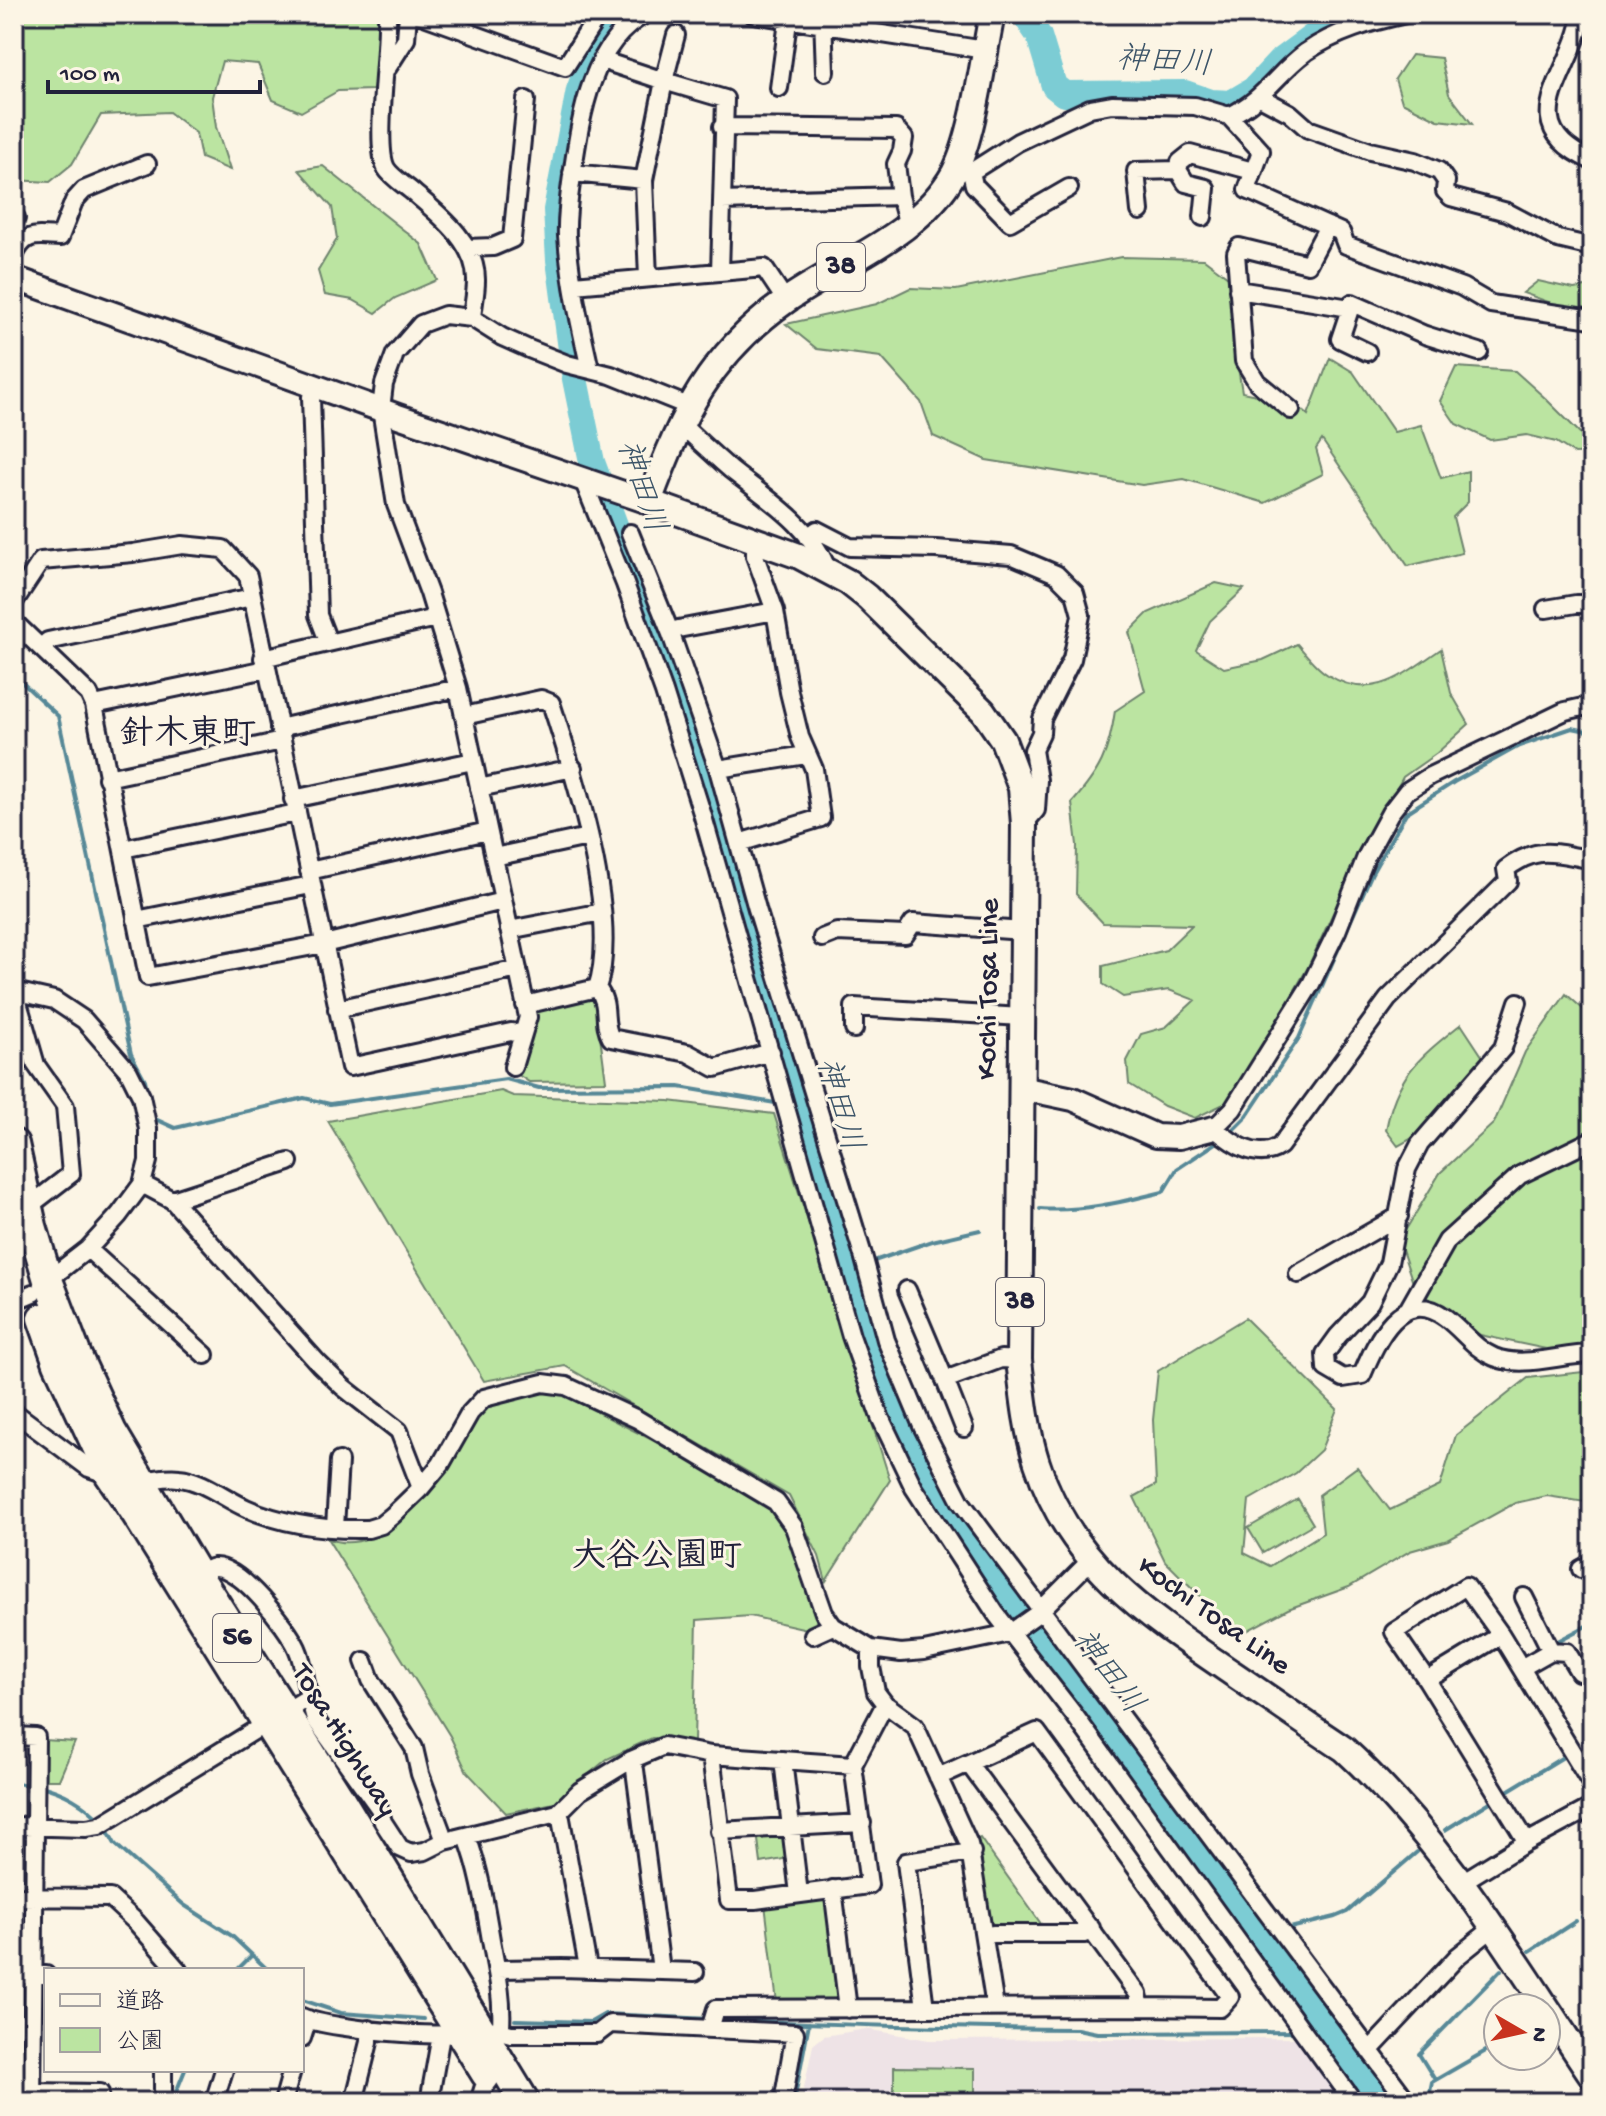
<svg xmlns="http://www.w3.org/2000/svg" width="1606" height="2116" font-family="'Gochi Hand','Klee One',sans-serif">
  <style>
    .built { fill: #eee3e6 }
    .green { fill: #bbe4a1; stroke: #6e836e; stroke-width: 2 }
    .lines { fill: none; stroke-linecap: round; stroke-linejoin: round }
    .stream { stroke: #578897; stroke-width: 4 }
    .river { stroke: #7bccd4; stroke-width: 26 }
    .street-casing { stroke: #22223b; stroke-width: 22 }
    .secondary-casing { stroke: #22223b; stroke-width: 28 }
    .primary-casing { stroke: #22223b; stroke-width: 30 }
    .highway-casing { stroke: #22223b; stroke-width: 34 }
    .street { stroke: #fcf5e5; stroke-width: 16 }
    .secondary { stroke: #fcf5e5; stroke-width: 22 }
    .primary { stroke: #fcf5e5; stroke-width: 24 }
    .highway { stroke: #fcf5e5; stroke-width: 28 }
    .labels { text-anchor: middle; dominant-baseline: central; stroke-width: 6; stroke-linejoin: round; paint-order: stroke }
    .shield { fill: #fcf5e5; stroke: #63616e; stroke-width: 2 }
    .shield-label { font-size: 28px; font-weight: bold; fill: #22223b }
    .street-label { font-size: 30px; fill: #22223b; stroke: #fcf5e5 }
    .water-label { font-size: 32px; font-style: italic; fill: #3d5569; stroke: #fcf5e5 }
    .quarter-label { font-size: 34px; font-weight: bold; fill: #22223b; stroke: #fcf5e5 }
  </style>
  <rect width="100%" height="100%" fill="#fcf5e5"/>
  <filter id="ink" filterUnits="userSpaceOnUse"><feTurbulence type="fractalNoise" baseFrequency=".0125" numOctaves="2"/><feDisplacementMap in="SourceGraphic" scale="16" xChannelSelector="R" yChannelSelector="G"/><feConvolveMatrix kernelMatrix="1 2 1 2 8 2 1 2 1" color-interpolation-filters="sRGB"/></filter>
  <g filter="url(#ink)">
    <!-- built -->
    <path class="built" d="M866,2029L929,2040L1300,2038L1347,2102H801L813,2045L824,2036Z"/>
    <!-- green -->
    <path class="green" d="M14,14H378L380,63L373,90L338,91L301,112L273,100L258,64L222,61L212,97L216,127L230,170L201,158L196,133L169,112L101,115L72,164L50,182L14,180Z
      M1411,55L1441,58L1449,94L1472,124L1438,120L1402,102L1395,79Z
      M323,166L421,244L437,280L395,298L376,313L353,300L325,295L318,271L337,239L332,207L299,170Z
      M1121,257L1204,259L1228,277L1233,337L1242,392L1294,403L1308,415L1330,358L1353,372L1394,432L1421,425L1441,478L1468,471V502L1453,517L1462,553L1408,566L1322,440L1316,449L1323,474L1265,503L1184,479L1142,485L986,460L933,436L921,402L881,357L817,349L786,324L877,304L910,288L956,290Z
      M1538,281L1574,289L1592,286V310L1568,309L1523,293Z
      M1456,367L1515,371L1545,398L1588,441L1592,442V453L1575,454L1556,442L1527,435L1490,440L1456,424L1440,401Z
      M1216,583L1244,589L1210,621L1196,650L1224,668L1263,660L1297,644C1306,654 1316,668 1328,675C1373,703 1404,674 1441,649L1451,693L1469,724L1437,753L1403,777L1347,883L1308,967L1232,1100L1195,1118L1164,1106L1129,1084L1127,1061L1141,1034L1166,1027L1195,1000L1169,990L1123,997L1103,984V966L1166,950L1192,925L1103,923L1076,894L1077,845L1072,803C1100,771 1109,753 1115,711L1145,691L1129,632L1148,613Z
      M1566,994L1592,1017V1346L1546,1349L1480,1335L1422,1310L1399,1241L1440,1173L1494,1123L1525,1052Z
      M595,998L606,1081L529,1082L517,1074L534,1020L533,1008Z
      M1461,1024L1486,1062L1427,1130L1398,1146L1386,1130C1396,1075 1419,1058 1461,1024Z
      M501,1091L513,1096L669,1101L774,1114L890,1480L826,1581L819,1556L789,1496L565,1366L484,1381L328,1121Z
      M1245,1318L1337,1409L1321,1450L1296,1473L1249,1500L1244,1553L1270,1566L1323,1533L1319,1495L1357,1467L1390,1510L1440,1486L1456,1435L1528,1378L1592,1371V1490L1585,1502L1547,1496L1515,1503L1448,1540L1410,1551L1349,1587L1288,1609L1239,1635L1165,1561L1134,1497L1156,1485L1153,1420L1158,1371Z
      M537,1392L560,1393L666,1447L769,1507L787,1532L816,1616V1631L750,1616L697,1620L694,1742L652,1738L607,1759L554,1803L506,1813L467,1772L450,1736L327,1538C373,1559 424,1498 447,1464C460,1445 469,1416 489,1404C501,1397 523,1396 537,1392Z
      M1298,1499L1313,1524L1263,1553L1248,1528Z
      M44,1740L75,1742L59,1780H44Z
      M786,1831L789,1858L761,1863L757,1832Z
      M980,1838L1044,1928L995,1929L988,1922L978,1839Z
      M823,1895L829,1899L843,2002L777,2003L765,1904Z
      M894,2067L975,2068V2102H894Z"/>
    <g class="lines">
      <!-- stream -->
      <path class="stream" d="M14,675L58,716L131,1054L145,1080L148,1094
        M790,1106L801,1108
        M152,1114L153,1118L175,1128L304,1098L330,1104L506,1079L539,1088L679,1087L781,1104
        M1229,1134L1247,1116L1299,1038L1372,873L1406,813L1454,782L1519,746L1572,728L1592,732
        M1040,1209C1082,1212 1122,1202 1163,1192L1177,1169L1222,1139
        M871,1262L932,1241L980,1230
        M849,1271L858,1267
        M1554,1643L1590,1624L1592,1625
        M14,1783L31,1785
        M40,1786C62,1791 86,1804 101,1822
        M1504,1793L1568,1754
        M106,1828L115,1844L184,1905L232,1936L268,1970
        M1445,1830L1495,1799
        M1582,1917L1592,1910
        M1286,1929L1335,1917L1347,1912L1417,1852
        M1261,1935L1276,1932
        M1530,1951L1576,1921
        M237,1970L252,1955
        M302,2000L341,2013L424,2019
        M719,2019C838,2025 957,2028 1077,2029L1097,2033L1297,2032
        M515,2020L591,2022L605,2014L710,2019
        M1311,2032H1332
        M1435,2080L1419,2054L1501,1970
        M172,2102L185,2070
        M794,2102L809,2023
        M1428,2102L1432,2082L1498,2044"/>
      <!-- river -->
      <path class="river" d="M629,14L596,45L579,90L556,210L559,260L575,379L592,462L702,763L880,1375L921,1464L985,1566L1152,1794L1261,1935L1382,2102
        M1024,14L1039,36L1054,86L1064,94L1185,93L1211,102L1231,103L1253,90L1281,60L1323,29L1371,14"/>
      <!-- street casing -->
      <g class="street-casing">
        <path id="street" d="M387,14C389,48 374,145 386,168C391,177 406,186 414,193C440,215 477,244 476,281C476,293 473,306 472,318
          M413,14L421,15L565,67L597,17L594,14
          M753,14L985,50
          M1582,14C1575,73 1507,123 1592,161
          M823,16L825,72
          M676,35L664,81L725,99L720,272
          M603,58L610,63L664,81L644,180
          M388,67L406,39L408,14
          M779,88L789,14
          M1260,97L1290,113L1308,129L1370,151L1415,161L1439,171L1446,181L1445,191L1451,197L1507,212L1558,239L1592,247
          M1229,116C1264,100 1277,73 1306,52C1337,31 1370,22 1406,14
          M722,127L896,129L904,138L902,151L896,164L900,196
          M1178,170L1180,162L1190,154L1253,171
          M955,171L971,172L1018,142L1090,108L1112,104L1195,106L1229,116L1261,151L1247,190L1341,232L1346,245L1462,287L1491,304L1592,319
          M971,172L974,185L1010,222L1069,188
          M572,173L644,180L648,278
          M722,201L900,196L908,226
          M1140,211L1136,171L1178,170L1186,183L1206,188L1203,217
          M14,218H16
          M467,248L493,247L512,239L526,100
          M14,256C25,231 37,236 60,237L74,201L84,190L147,164
          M574,285L764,268L786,301
          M1238,290L1350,308
          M1367,352L1340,339L1352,303L1425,335L1479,352
          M590,369C580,325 570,280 567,236C566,213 570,191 573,169C581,115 592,41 646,14
          M313,385L311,397L318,615L328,641
          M1291,410L1257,382L1244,361L1236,253L1239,247L1308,264L1328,226
          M681,424C697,440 714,455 731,470C766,498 814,527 828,572
          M583,480L625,584L664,692L702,813L851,1336L880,1417L914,1488L996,1614L1075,1716L1354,2102
          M630,533L671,634L718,769L806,755
          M808,537L817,530L850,547L936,549L1011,555L1056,574L1075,593L1081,615L1072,659L1042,719L1041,733L1033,750L1038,780L1036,810L1024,824
          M14,602L41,561L133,553L182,545L223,549L248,576L350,1067L511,1032L523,1034L528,1017L458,688L429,593L396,505L381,409L384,384L395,354L421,324L445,315L472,318L502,337L529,349L567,364L611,375L688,406
          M1546,609L1576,604H1592
          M14,622L89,694L94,705L148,977L324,944L503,901
          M671,634L678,629L775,611
          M42,647L48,641L252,597
          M263,658L436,618
          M94,705L266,669
          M464,716L541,699L551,703C574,773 621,918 597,988L525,1005
          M279,728L458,688
          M718,769L757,909L863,1255L886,1340L922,1426L961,1502L1408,2102
          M107,778L282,741
          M479,788L573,768
          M293,799L473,761
          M739,843L821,818L814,769L800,737L789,692L775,611L755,556V539
          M123,849L296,813
          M494,857L588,837
          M1589,859C1552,853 1538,845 1506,869L1508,881L1388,999L1280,1146C1257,1162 1232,1143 1214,1128L1233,1109L1311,984L1337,931L1366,857L1390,813L1407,791L1430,776L1565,711L1592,705
          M309,871L488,831
          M136,920L311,885
          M509,930L602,912
          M822,938L837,932L905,935L913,923L1023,931
          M597,988C611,1005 601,1021 611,1038L688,1053L715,1068L771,1052
          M14,991L54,1000L84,1020L129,1072L141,1096L148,1129V1161L142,1184L119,1215L88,1249L48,1280
          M15,992L36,1065L65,1106L71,1174L28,1207
          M1518,1002L1503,1048L1420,1144L1407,1169L1389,1263L1370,1302L1338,1336L1325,1354L1326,1368L1343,1378L1362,1375C1377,1340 1401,1285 1446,1318C1463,1331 1475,1349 1494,1357C1524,1369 1560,1354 1592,1354
          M337,1009L518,969
          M854,1029V1007L1022,1017
          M513,1067L523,1034
          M142,1184L172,1200L319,1364L343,1387L399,1431L421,1488
          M172,1200L289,1162
          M88,1249L205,1355
          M1298,1274L1399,1216
          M907,1290L945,1380L1001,1359L1019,1360
          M14,1301L33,1293
          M1409,1308L1447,1241L1520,1175L1592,1140
          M945,1380L964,1428
          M14,1412L89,1468L109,1475
          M136,1480C150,1481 165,1476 179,1478C203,1480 225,1499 246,1508C284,1525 327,1530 368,1529L381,1525L393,1515L421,1488L441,1464L470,1413L484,1398L543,1383L566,1386L637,1419L776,1502L794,1527L824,1613L833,1626L871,1649L901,1653L924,1651L1010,1633L1037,1614L1091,1560
          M335,1527L339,1461
          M1581,1569L1592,1563
          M198,1576C203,1572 208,1568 214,1567C240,1565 287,1627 297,1648C304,1663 305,1682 309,1697
          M1524,1597L1551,1651
          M813,1635L833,1626
          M1501,1635L1427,1680L1527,1842
          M871,1649V1667L876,1692L885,1704L915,1726L969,1844L995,2007
          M364,1661L371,1680L414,1748L420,1774L445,1841
          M1521,1668L1551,1651L1567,1652L1579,1672
          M1427,1680L1394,1632L1466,1586L1501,1635L1592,1785
          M14,1736L36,1737L32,2102
          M711,1755L729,1900H755L869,1885L853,1765L885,1704
          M631,1760L635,1770L661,1970
          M783,1760L799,1894
          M938,1777L1037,1732L1230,1997L1220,2008L1141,2007L1138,1994L969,1764
          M558,1813L561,1819L587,1962L586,1969
          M14,1826L86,1828L99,1826L309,1697L315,1719L379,1808L383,1822L400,1848L411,1853L425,1851L445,1841L558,1813L580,1791L631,1760L664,1746L711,1755L853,1765
          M719,1831L862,1823
          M972,1852L906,1862L925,2008L1141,2007
          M1462,1882L1527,1842L1592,1807
          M833,1889L848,2009
          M14,1897L110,1898L136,1922L178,1970
          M985,1936L993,1934H1085L1091,1928
          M497,1969L562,1968L695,1972
          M14,1975H46
          M302,2017C328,2030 480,2044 501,2026C503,1996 496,1968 491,1940C485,1905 480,1871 467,1837
          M710,2029L716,2009L925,2008
          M496,2030L511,2034H597L610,2024L795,2033L783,2102
          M302,2038L308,2019
          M1369,2051L1458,1956L1493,1928
          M32,2092L100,2093
          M163,2102V2070
          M214,2102L224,2070
          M283,2102L292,2070
          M354,2102L369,2042V2029
          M429,2102L441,2035
          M479,2102L483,2089L490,2080"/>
      </g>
      <!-- secondary casing -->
      <g class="secondary-casing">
        <path id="secondary" d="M14,278L398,416L649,502
          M1021,1088L1073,1099L1156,1136L1179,1137L1214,1128"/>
      </g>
      <!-- primary casing -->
      <g class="primary-casing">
        <path id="primary" d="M992,14C983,58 974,135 954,173C919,236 843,261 787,300C710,354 680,416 649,502L799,556L848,582L867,597L983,711L1003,740L1021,788L1024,824L1019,1360C1023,1395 1026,1429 1037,1463C1070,1565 1148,1616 1232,1673C1269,1698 1306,1724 1344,1749C1446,1842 1516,1963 1592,2076"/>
      </g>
      <!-- highway casing -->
      <g class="highway-casing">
        <path id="highway" d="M14,1144L32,1226L48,1280L77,1356L112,1432L198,1576L339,1797L525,2102
          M42,1318L58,1363L110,1475L137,1515L486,2074"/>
      </g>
      <!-- street -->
      <use href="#street" class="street"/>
      <!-- secondary -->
      <use href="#secondary" class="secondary"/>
      <!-- primary -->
      <use href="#primary" class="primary"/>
      <!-- highway -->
      <use href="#highway" class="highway"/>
    </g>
  </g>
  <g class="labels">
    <!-- shield labels -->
    <g class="shield">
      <rect x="817" y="243" width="48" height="48" rx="6"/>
      <rect x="996" y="1278" width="48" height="48" rx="6"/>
      <rect x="213" y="1614" width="48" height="48" rx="6"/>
    </g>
    <g class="shield-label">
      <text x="841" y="267">38</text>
      <text x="1020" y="1302">38</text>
      <text x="237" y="1638">56</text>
    </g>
    <!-- street labels -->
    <g class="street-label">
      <text transform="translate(990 989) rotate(-89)">Kochi Tosa Line</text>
      <text transform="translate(1213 1617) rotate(36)">Kochi Tosa Line</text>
      <text transform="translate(343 1741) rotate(58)">Tosa Highway</text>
    </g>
    <!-- water labels -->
    <g class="water-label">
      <text transform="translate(1164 64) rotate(4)">神田川</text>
      <text transform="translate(639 487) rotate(72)">神田川</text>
      <text transform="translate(837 1105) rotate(74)">神田川</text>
      <text transform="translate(1106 1673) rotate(53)">神田川</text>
    </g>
    <!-- quarter labels -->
    <g class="quarter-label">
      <text x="188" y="737">針木東町</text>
      <text x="657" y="1559">大谷公園町</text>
    </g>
  </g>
  <!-- margin -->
  <rect width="1606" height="2116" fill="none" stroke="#fcf5e5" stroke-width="48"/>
  <rect x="24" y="24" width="1558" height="2068" fill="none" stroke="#22223b" stroke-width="3" filter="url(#ink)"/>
  <!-- legend -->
  <rect x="44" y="1968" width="260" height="104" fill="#fcf5e5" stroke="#a5a1a1" stroke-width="2"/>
  <rect x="60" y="1994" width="40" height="12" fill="#fcf5e5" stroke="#a5a1a1" stroke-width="2"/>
  <text x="116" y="2008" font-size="24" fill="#22223b">道路</text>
  <rect x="60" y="2028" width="40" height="24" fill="#bbe4a1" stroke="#a5a1a1" stroke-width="2"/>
  <text x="116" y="2048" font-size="24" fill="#22223b">公園</text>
  <!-- north arrow -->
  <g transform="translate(1522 2032) rotate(99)"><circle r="38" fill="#fcf5e5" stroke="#a5a1a1" stroke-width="2"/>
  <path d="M0-6L14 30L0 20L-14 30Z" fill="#c8321e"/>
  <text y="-12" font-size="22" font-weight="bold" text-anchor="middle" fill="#22223b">N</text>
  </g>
  <!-- scale -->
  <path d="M48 80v12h212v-12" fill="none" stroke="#22223b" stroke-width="4"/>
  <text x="60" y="80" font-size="24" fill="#22223b" stroke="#fcf5e5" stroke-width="6" paint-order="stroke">100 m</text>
</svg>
